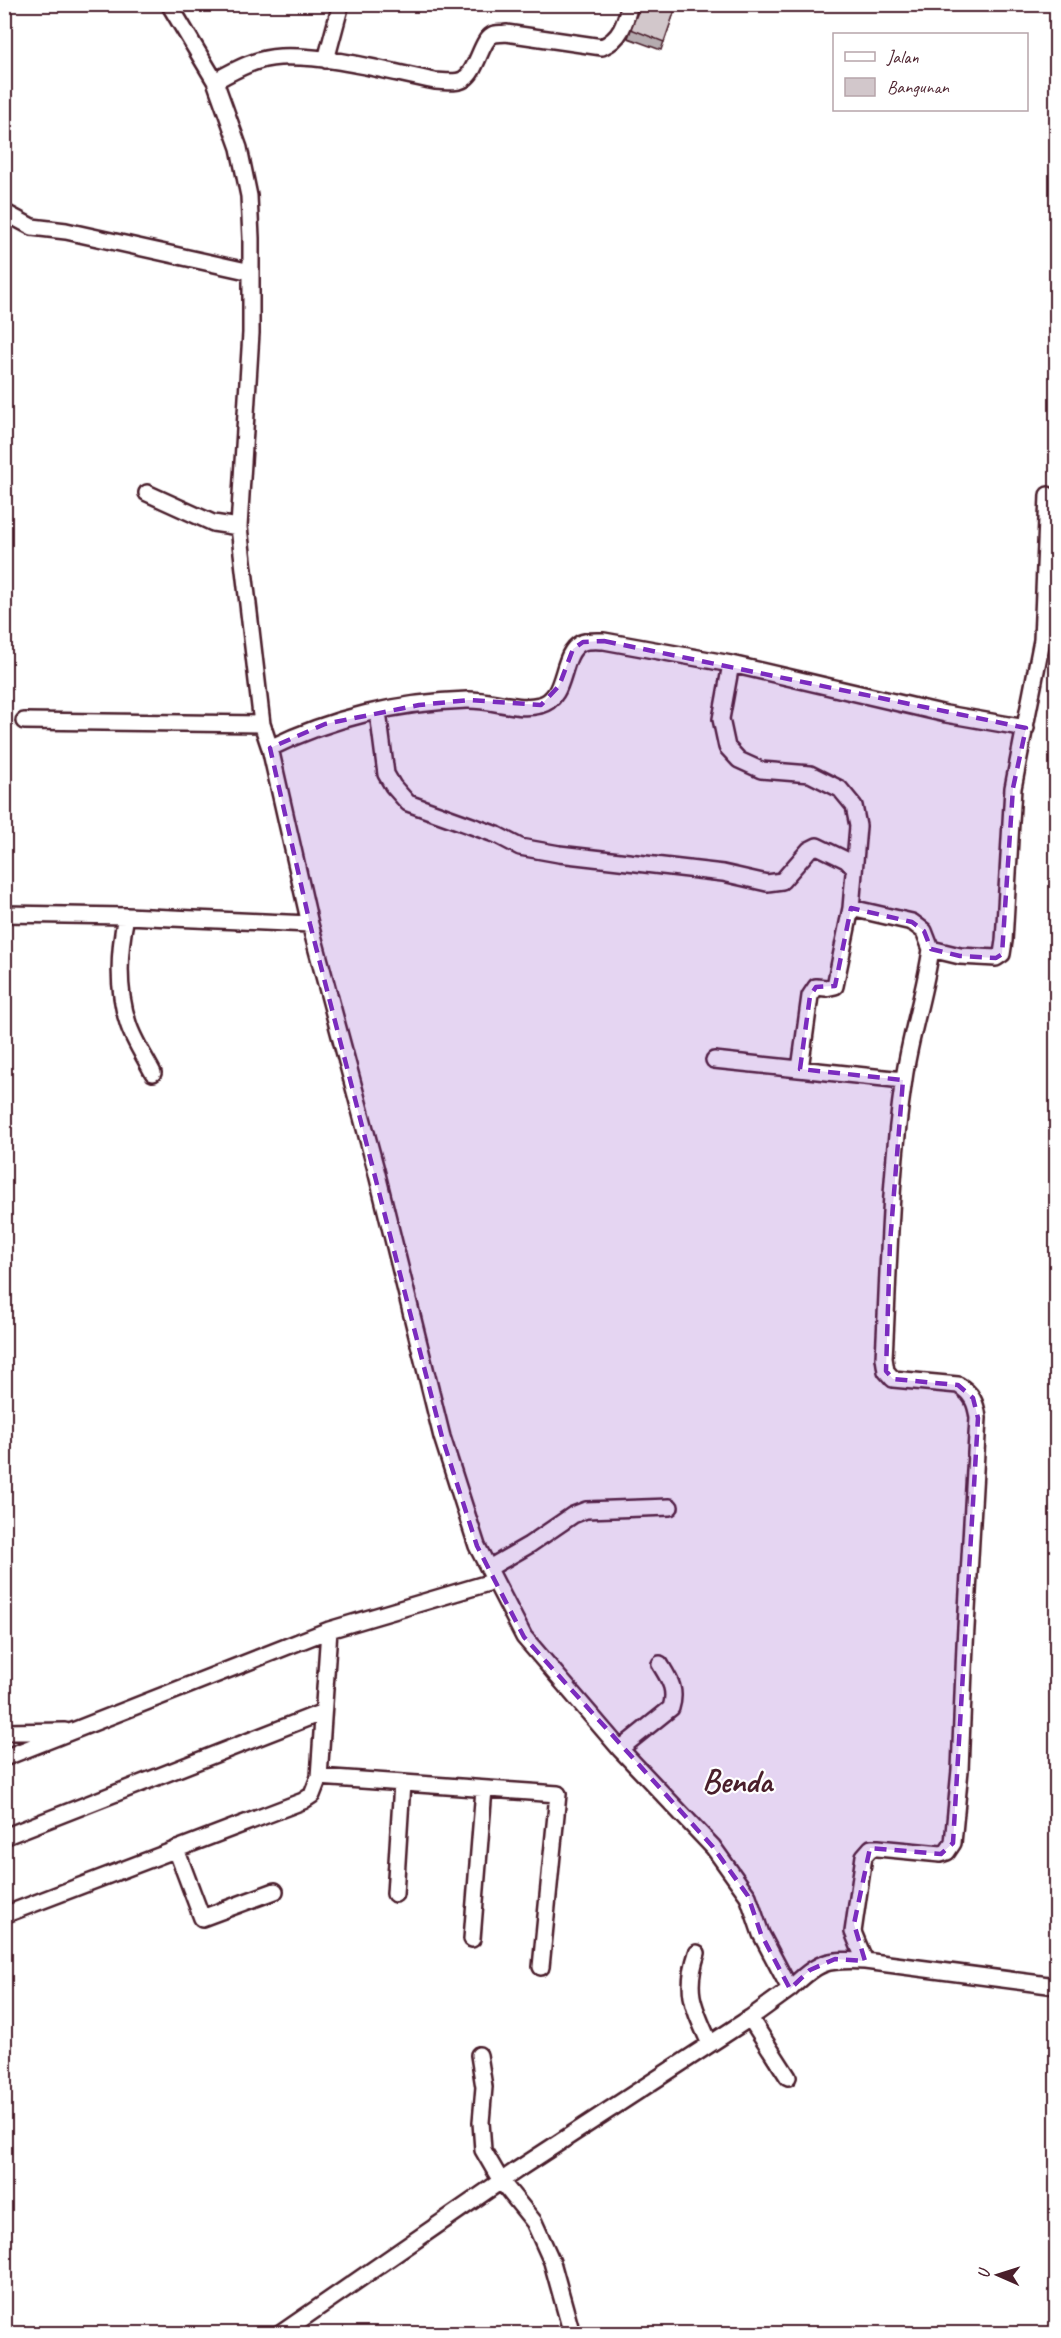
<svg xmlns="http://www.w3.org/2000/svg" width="1061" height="2338" font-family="Caveat,sans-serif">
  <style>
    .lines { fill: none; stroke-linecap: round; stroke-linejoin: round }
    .minor-casing { stroke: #4a1f2b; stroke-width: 20 }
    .minor { stroke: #fff; stroke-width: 15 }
    .wall { fill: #b5abaf; stroke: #4a1f2b; stroke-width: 1.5 }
    .building { fill: #d2c7cb; stroke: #4a1f2b; stroke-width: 1.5 }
    .marked { fill: #7b2cbf; fill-opacity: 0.2; stroke: #7b2cbf; stroke-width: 4.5; stroke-dasharray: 12 8; stroke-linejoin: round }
    .labels { text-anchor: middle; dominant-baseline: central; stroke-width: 4.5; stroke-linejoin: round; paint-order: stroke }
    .quarter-label { font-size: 33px; font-weight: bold; fill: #4a1f2b; stroke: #fff }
  </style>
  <rect width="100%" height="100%" fill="#fff"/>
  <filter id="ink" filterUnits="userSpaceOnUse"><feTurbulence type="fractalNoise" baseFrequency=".0167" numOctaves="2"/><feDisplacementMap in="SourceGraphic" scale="12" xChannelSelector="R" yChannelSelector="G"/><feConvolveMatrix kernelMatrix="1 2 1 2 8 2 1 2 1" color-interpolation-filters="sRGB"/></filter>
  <g filter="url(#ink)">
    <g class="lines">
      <!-- minor casing -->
      <g class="minor-casing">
        <path id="minor" d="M169,4L215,81L239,148L249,196L251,238V333L239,527L262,724L270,748L310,924L375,1166L442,1437L477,1546L524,1637L620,1749L713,1847L748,1896L761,1934L790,1989C819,1961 826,1959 865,1961L1056,1986
          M326,60L341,4
          M215,81C235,70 256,58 280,57C331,55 385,71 435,81C444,81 456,84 464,79C477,71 481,41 492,35C496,33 502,34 506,33L602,47C621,39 625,23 630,4
          M4,212L32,227L66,231L251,272
          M147,493L213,523L239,527
          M731,664L946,714L1026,728
          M378,712L386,774L393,786L408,803L497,835L520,847L559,854L723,873L767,883L782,881L809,850L817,846L846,860L854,868
          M24,721L262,724
          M270,748C330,718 400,702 467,700C491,699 516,711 540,705C568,698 559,655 581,643C587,640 597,641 604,641L731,664L721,719L727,747L739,760L761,770L810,774L840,789L854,806L858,826L851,908L835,986L826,988L816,987L810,996L800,1069
          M851,908L912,922L924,931L931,949L960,956L996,958L1002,954L1004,941L1013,788L1042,640L1048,495
          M4,914L126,916L310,924
          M126,916C119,950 117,989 128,1023C133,1040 145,1057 153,1073
          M714,1060L903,1080
          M489,1568L529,1545L573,1515L586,1510L670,1507
          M4,1732L65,1731
          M620,1749L671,1708C677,1689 669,1679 660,1664
          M4,1758L329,1630L495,1581
          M319,1777L558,1794L541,1967
          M4,1837L323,1712
          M176,1849L202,1918L275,1891
          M395,1894L402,1783
          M4,1915L303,1801L312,1795L319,1777L329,1630
          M472,1939L484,1789
          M697,1953C684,1992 694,2008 710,2044
          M865,1961L853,1932L864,1856L871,1848H878L941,1854L947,1852L953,1843L960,1770L965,1645L978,1418C976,1403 972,1393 958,1385L893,1379L886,1371L884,1358C889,1265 890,1171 904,1079C910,1035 925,993 931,949
          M750,2018L788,2077
          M479,2055L484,2087L481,2122L483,2150L501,2181L534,2222L552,2262L572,2334
          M280,2334L517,2170L750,2018L790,1989"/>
      </g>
      <!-- minor -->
      <use href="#minor" class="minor"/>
    </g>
    <!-- wall -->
    <path class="wall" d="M639,4H677L661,50L628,38L636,17Z"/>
    <!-- building -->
    <path class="building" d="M640,4H677L664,42L631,29L638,12Z"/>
  </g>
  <!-- marked area -->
  <path class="marked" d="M604,641L1026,728L1013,788L1002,954L996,958L960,956L931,949L924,931L912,922L851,908L835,986L816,987L810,996L800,1069L903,1080L890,1243L886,1371L893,1379L958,1385L973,1398L978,1418L953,1843L941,1854L870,1848L854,1924L865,1961L835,1959L810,1970L790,1989L761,1934L748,1896L713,1847L524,1637L477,1546L442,1437L310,924L270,748L325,724L419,705L469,700L541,705L559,686L573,649L583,642Z"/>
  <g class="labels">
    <!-- quarter labels -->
    <g class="quarter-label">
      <text x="737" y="1781">Benda</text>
    </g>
  </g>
  <!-- margin -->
  <rect width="1061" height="2338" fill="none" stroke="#fff" stroke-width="24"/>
  <rect x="12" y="12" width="1037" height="2314" fill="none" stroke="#4a1f2b" stroke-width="2" filter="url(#ink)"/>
  <!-- legend -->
  <rect x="833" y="33" width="195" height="78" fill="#ffffff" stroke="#b7a5aa" stroke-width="1.5"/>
  <rect x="845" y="52" width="30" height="9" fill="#ffffff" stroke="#b7a5aa" stroke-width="1.5"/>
  <text x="887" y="63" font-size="18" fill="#4a1f2b">Jalan</text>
  <rect x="845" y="78" width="30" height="18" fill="#d2c7cb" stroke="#b7a5aa" stroke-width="1.5"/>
  <text x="887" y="93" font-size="18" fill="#4a1f2b">Bangunan</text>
  <!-- north arrow -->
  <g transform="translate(998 2275) rotate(273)" stroke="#ffffff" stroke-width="4.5" paint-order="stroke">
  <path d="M0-4.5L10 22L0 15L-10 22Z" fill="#4a1f2b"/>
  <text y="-9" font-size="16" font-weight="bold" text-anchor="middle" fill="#4a1f2b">U</text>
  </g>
</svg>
